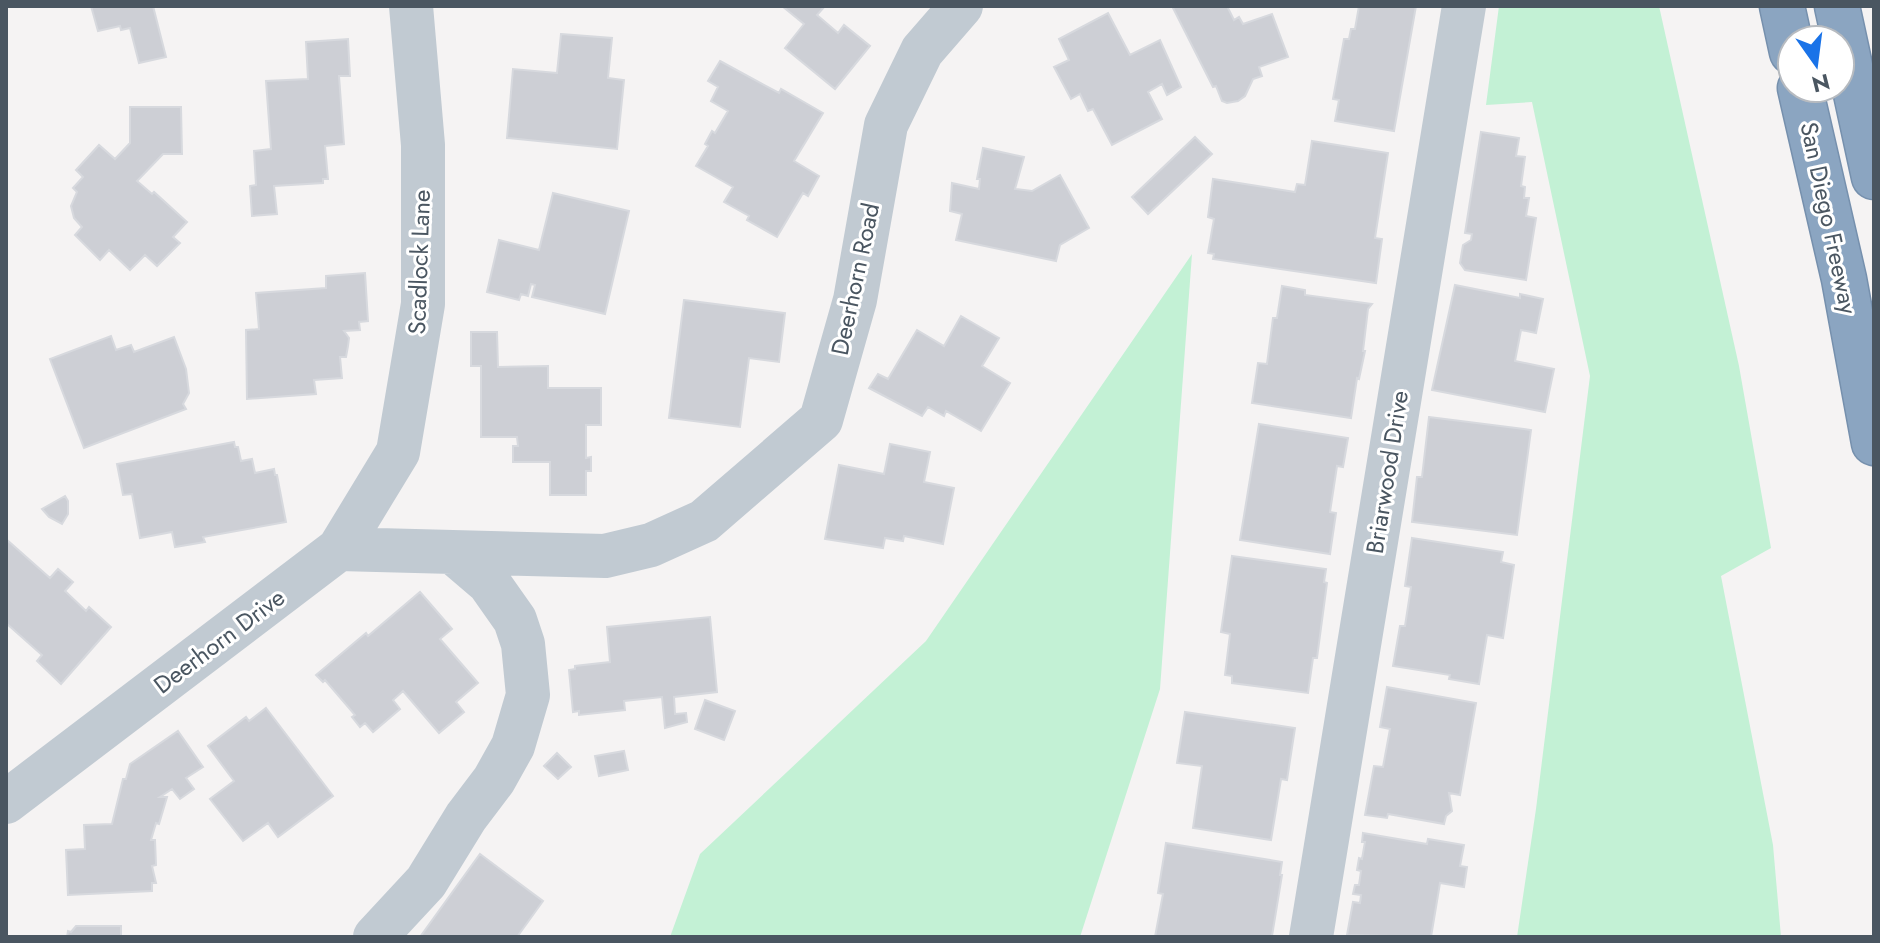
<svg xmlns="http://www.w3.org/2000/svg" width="1880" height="943" font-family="Jost,sans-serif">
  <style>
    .green { fill: #c3f1d5 }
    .building { fill: #cdcfd5; stroke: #d7d9de; stroke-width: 2 }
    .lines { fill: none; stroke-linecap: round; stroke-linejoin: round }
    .motorway-casing { stroke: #7690ad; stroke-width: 47 }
    .minor { stroke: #c1cad2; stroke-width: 44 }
    .motorway { stroke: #8ba5c1; stroke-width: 44 }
    .labels { text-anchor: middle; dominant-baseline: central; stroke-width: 6; stroke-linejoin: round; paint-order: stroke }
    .street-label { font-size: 24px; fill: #4a5661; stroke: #fff }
  </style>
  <rect width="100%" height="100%" fill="#f5f3f3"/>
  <!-- green -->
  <path class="green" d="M1499,6H1659L1739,366L1771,548L1721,576L1773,845L1781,937H1517L1536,809L1590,376L1532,102L1486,105Z
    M1192,254L1160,689L1080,937H670L700,854L926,641Z"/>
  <!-- building -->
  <path class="building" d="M91,6H153L166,57L139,63L130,28L121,30L120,26L98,31Z
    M782,6H825L817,15L838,33L844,25L870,46L835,89L785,48L804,24Z
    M1172,6H1227L1234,20L1239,17L1243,24L1272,14L1288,57L1259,67L1262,76L1253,79L1245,96L1238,101L1227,103L1222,101L1216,86L1213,87Z
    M1359,6H1416L1394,131L1335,121L1339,100L1333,99L1344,39H1349L1351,29H1355Z
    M1108,13L1130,55L1160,40L1181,87L1167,95L1162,84L1148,92L1162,119L1112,145L1093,109L1088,111L1080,94L1071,99L1054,67L1069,60L1059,39Z
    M561,34L612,38L608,78L624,80L617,149L507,138L513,69L557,73Z
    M348,39L350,76H339L344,144L325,146L328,179H323V183L274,186L277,214L252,216L250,186L256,185L254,151L271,149L266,81L308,79L306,42Z
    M720,61L779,93L781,89L823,113L794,161L819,176L808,196L803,193L777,237L747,220L749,216L724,202L733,187L696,166L708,146L705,144L712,131L715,133L728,111L711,101L718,87L708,81Z
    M130,107H181L182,154H163L137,181L152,194L154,192L187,222L173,237L180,243L157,266L145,255L130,270L109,250L100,260L75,235L82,227L74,218L71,206L77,192L73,188L83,177L76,170L99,145L115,159L130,143Z
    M1481,132L1519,138L1516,156L1525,157L1521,186L1525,187L1524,198H1529L1526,216L1536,218L1526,280L1465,270L1460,263L1463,245L1471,240L1472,234L1465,233Z
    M1195,137L1212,154L1148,214L1132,197Z
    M1312,141L1388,153L1375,238L1382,239L1376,283L1213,259L1214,254L1208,253L1214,219L1208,217L1213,179L1295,192L1297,184L1305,185Z
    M983,148L1024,157L1015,189L1032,191L1060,175L1089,228L1060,245L1056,261L956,240L962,214L950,211L952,183L979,189L980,179H977Z
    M553,193L629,211L605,314L532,297L535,285L531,284L528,296L521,294L519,300L487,292L499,240L539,250Z
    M365,273L368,321L359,322L360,330L344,331L349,338L348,346L346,357H340L342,378L314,380L316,394L247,399L246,330L259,329L256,293L326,288V276Z
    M1455,285L1520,298V294L1543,299L1536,333L1521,330L1515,361L1554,369L1545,412L1432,390Z
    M1282,286L1305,290V295L1372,304L1368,309L1363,351H1365L1359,379L1357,378L1351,418L1252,403L1258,363L1267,364L1273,318H1277Z
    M684,300L785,313L779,362L749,358L740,427L669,418Z
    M961,316L999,338L982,366L1010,383L981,431L946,411L944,416L928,407L922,416L869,388L878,374L888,379L917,330L944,346Z
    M471,332H497L498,367L548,366V388H601V425H586V458L591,457V471H586V495H550V462H513V446H518L517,437H481V366H471Z
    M111,336L116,350L131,345L134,352L174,337L186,369L189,393L183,404L186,409L84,448L50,359Z
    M1429,417L1531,430L1517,535L1412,522L1417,477H1422Z
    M1259,424L1348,438L1343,467L1337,466L1330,512L1336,513L1330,554L1240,540Z
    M234,442L235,447H238L241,461L252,459L255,473L274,469L275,475H277L286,522L203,537L205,542L175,547L172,532L140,538L132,494L123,495L117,464Z
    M890,444L930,452L924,482L954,488L943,544L904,536L903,541L885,538L883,548L825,539L839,465L884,474Z
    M65,496L68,501V514L62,524L49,517L42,509Z
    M1412,538L1503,552L1501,562L1514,565L1503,638L1487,635L1479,684L1449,679L1450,675L1393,666L1400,626H1405L1411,587L1405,586Z
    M6,539L50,578L58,569L73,582L65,591L86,611L89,607L111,627L61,684L37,661L42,655L6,623Z
    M1232,556L1326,569L1324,582L1327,583L1317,658H1313L1308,693L1232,683V676L1225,675L1230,634L1221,632Z
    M420,592L452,629L440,639L478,683L456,702L464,712L439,733L403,691L393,700L400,709L373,732L365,723L360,727L352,717L355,715L325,680L323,682L316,675L366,633L368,636Z
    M710,617L717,692L674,697L675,714L686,713L687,722L665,728L662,697L624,701L625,710L579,715V711L573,712L569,670L575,669V666L610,662L607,627Z
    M1387,687L1476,703L1460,795L1449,793L1452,811L1446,816L1444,824L1388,814L1387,818L1365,815L1374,766L1383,767L1390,729L1380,727Z
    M705,700L735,711L724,740L695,729Z
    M266,708L333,796L278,837L268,823L243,841L210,799L234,781L208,746L246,717L249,721Z
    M1185,712L1295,728L1287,780L1281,779L1271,840L1193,828L1202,766L1177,763Z
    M178,731L203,767L186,778L194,789L180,799L172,789L160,797H167L159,824L156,823L151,840H155L156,865L152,866L156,883H152V891L68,895L66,850L85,849L84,825L112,824L123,779H126L130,764Z
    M624,751L628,770L599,776L595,756Z
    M557,753L571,767L558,779L544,766Z
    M1363,833L1427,844L1428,839L1464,845L1460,866L1467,867L1464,887L1440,883L1431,937L1347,935L1353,902L1360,903L1361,895L1353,894L1355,885H1359L1361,871L1357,870L1359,858L1362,859L1365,842H1362Z
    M1166,843L1282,862L1280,875H1282L1272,936L1155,937L1163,894L1158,893Z
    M480,854L543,901L517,937H420Z
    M76,926H121V937H67L68,931L71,932Z"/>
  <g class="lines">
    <!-- motorway casing -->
    <g class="motorway-casing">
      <path id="motorway" d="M1782,6L1792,52
        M1837,6L1874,177
        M1800,88L1844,279L1874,443"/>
    </g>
    <!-- minor -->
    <path class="minor" d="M339,549L398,452L423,304V145L411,6
      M6,802L339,549L605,556L651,545L704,521L821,420L855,300L886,125L922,51L961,6
      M375,937L426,882L466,817L494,780L513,746L528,695L523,644L515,620L489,583L455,554
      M1311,937L1464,6"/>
    <!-- motorway -->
    <use href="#motorway" class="motorway"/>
  </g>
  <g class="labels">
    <!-- street labels -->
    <g class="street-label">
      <text transform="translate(1829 218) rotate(78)">San Diego Freeway</text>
      <text transform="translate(419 262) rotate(-88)">Scadlock Lane</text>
      <text transform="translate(855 279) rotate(-78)">Deerhorn Road</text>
      <text transform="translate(1387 472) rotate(-81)">Briarwood Drive</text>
      <text transform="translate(219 641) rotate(-37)">Deerhorn Drive</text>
    </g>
  </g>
  <!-- border -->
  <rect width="1880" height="943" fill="none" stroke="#4a5661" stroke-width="16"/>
  <!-- north arrow -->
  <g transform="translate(1816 64) rotate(166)"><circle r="38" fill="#ffffff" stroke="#b7bbc0" stroke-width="2"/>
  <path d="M0-6L14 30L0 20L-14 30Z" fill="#1a73e8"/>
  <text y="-12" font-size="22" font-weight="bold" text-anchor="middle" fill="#4a5661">N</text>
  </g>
</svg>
